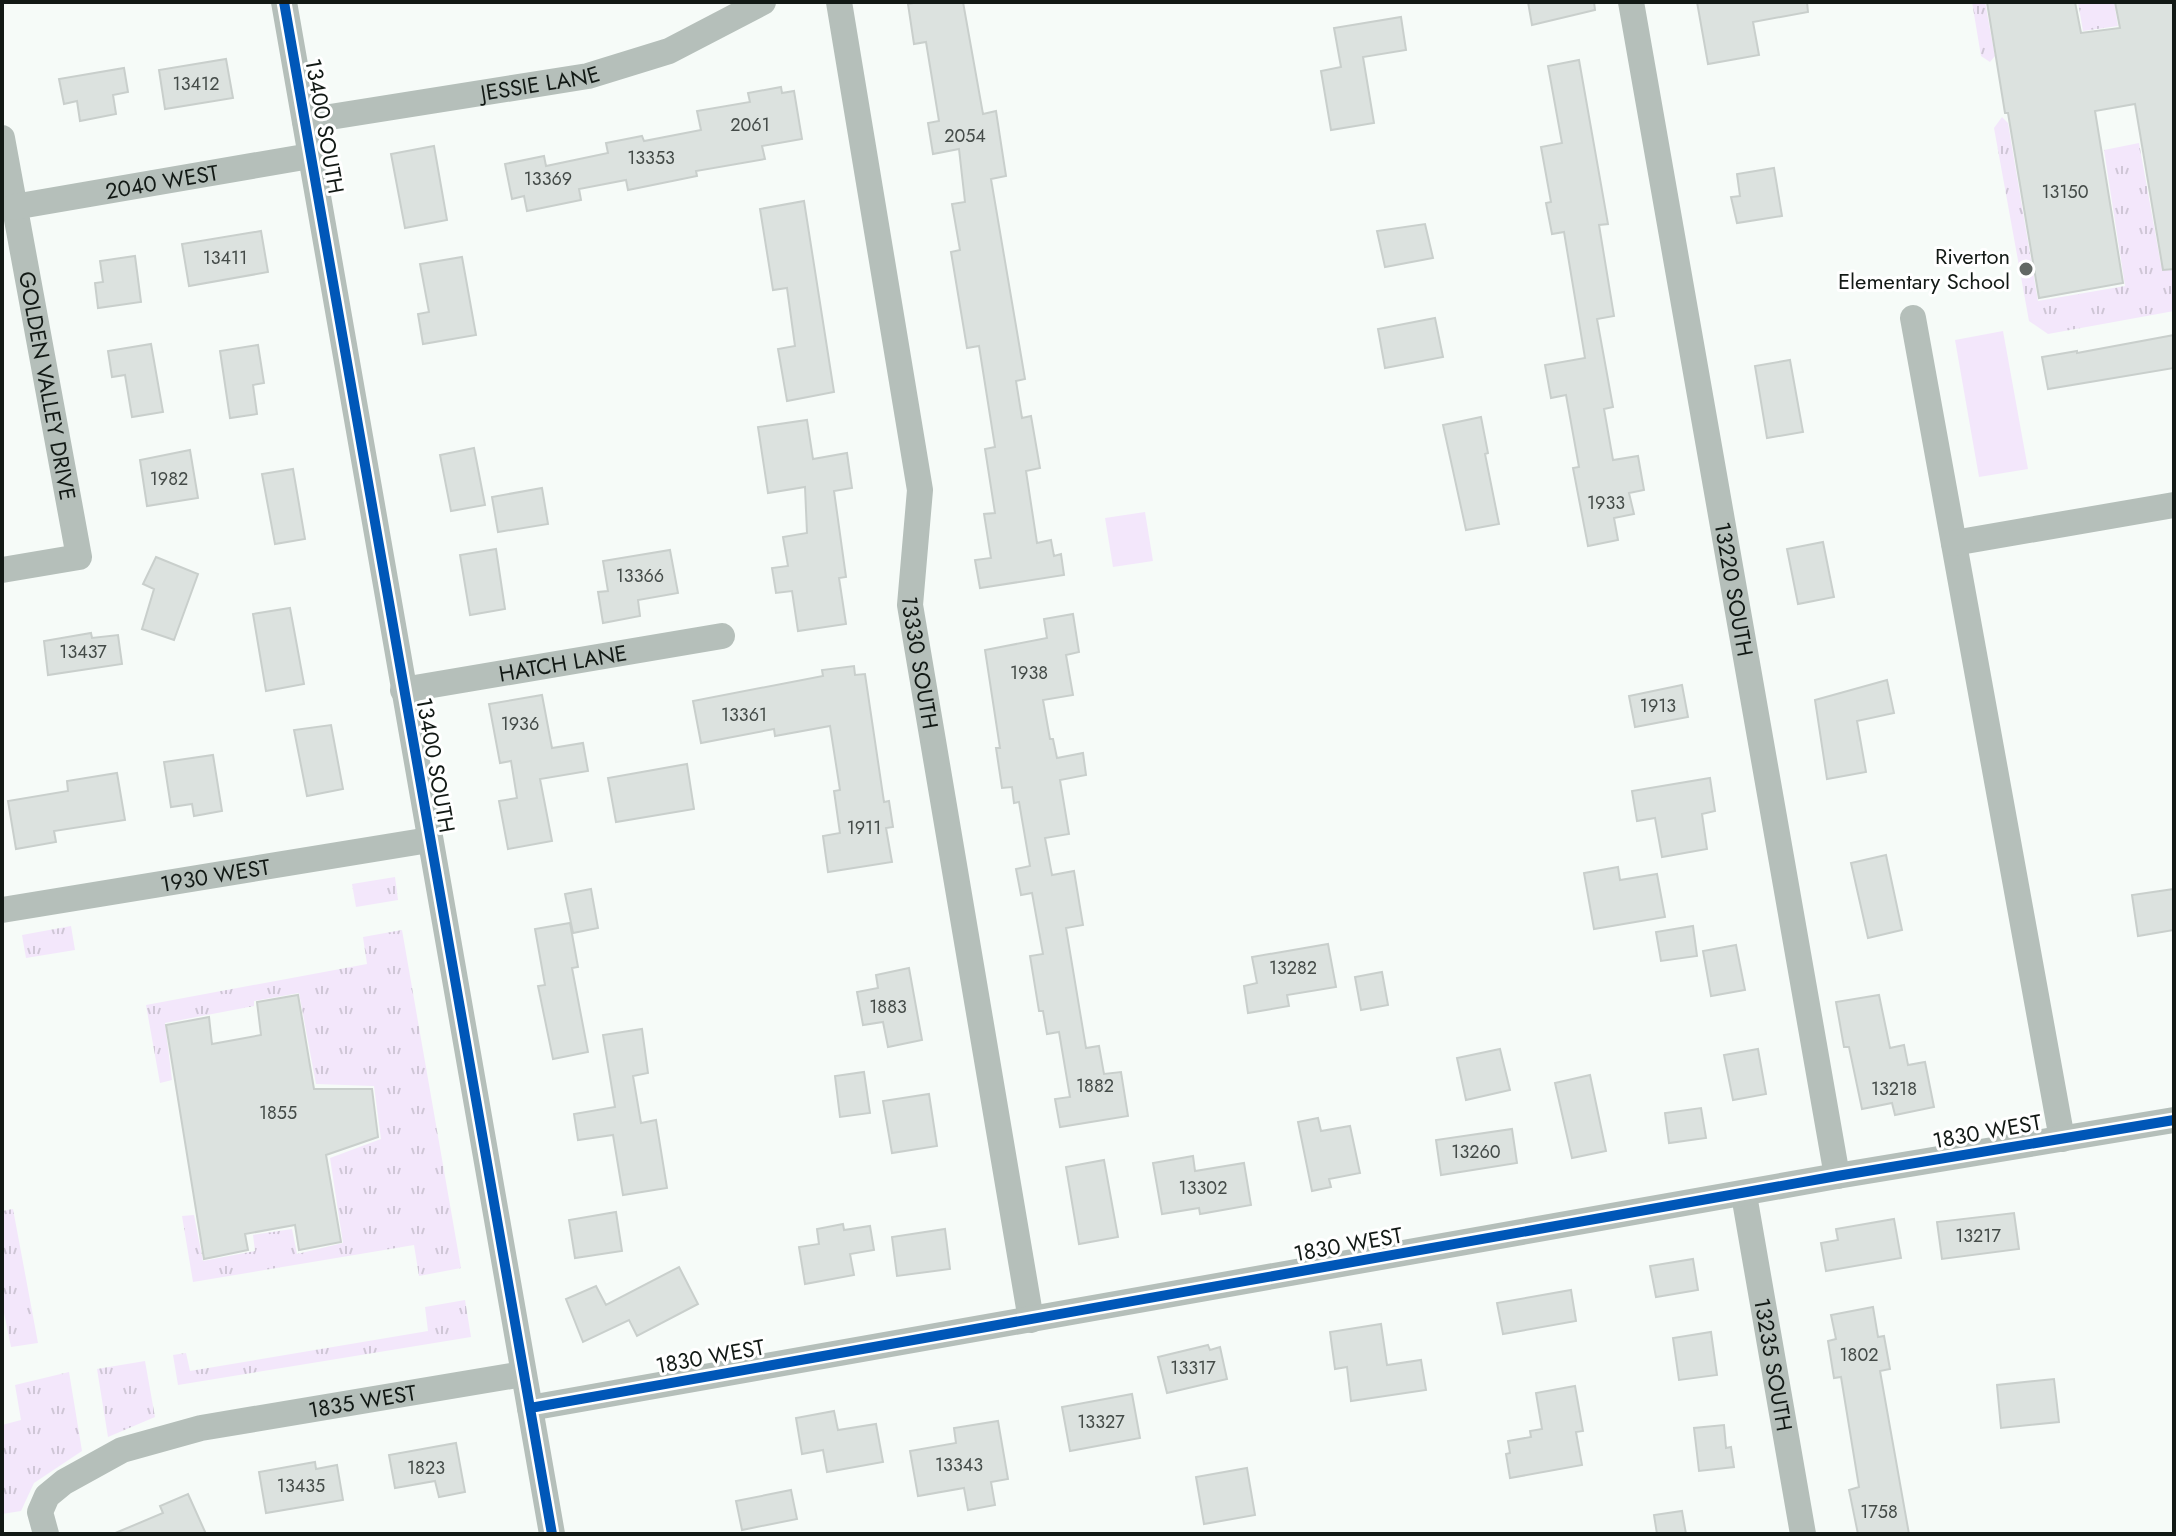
<svg xmlns="http://www.w3.org/2000/svg" width="2176" height="1536" font-family="Jost,sans-serif">
  <style>
    .grass { fill: url(#grass-tufts) }
    .park { fill: #f3e7fb }
    .building { fill: #dce2df; stroke: #c9cfcc; stroke-width: 2 }
    .lines { fill: none; stroke-linecap: round; stroke-linejoin: round }
    .minor { stroke: #b5bfba; stroke-width: 26 }
    .cycleway-casing { stroke: #fff; stroke-width: 15 }
    .cycleway { stroke: #0057b8; stroke-width: 10 }
    .poi-dot { fill: #626864; stroke: #fff; stroke-width: 3 }
    .labels { text-anchor: middle; dominant-baseline: central; stroke-width: 6; stroke-linejoin: round; paint-order: stroke }
    .number-label { font-size: 18px; fill: #444b48 }
    .street-label { font-size: 22px; fill: #121915; stroke: #fff }
    .poi-label { font-size: 22px; fill: #121915; stroke: #fff; text-anchor: end }
  </style>
  <defs>
    <pattern id="grass-tufts" width="24" height="20" patternUnits="userSpaceOnUse" patternTransform="scale(2)"><rect width="24" height="20" fill="#f3e7fb"/><path d="M3 7l-1-3M5 7V3M7 7l1-3M15 17l-1-3M17 17v-4M19 17l1-3" fill="none" stroke="#cfc6d6"/></pattern>
  </defs>
  <rect width="100%" height="100%" fill="#f6fbf8"/>
  <!-- grass -->
  <path class="grass" d="M1972,2H1985L1995,56L1990,62L1981,56Z
    M2078,2H2114L2118,26L2083,31Z
    M2002,117L2008,123L2038,301L2125,286L2104,150L2139,143L2161,265L2174,263V311L2048,334L2029,321L1994,128Z
    M395,877L398,900L356,907L352,884Z
    M71,926L75,950L26,958L22,935Z
    M402,930L461,1268L419,1276L414,1245L193,1282L182,1216L194,1215L203,1261L255,1251L253,1235L292,1229L297,1254L343,1243L330,1158L381,1139L374,1086L316,1084L299,993L254,1001V1006L165,1023L172,1080L160,1083L146,1005L367,964L363,937Z
    M13,1209L38,1343L11,1347L2,1303V1211Z
    M465,1300L471,1337L178,1385L173,1355L186,1353L190,1371L428,1331L425,1307Z
    M145,1361L155,1417L108,1437L97,1369Z
    M69,1372L82,1451L34,1483L21,1511L2,1514V1425L21,1420L15,1385Z"/>
  <!-- park -->
  <path class="park" d="M2003,331L2028,469L1979,477L1955,340Z
    M1145,512L1153,561L1113,567L1105,518Z"/>
  <!-- building -->
  <path class="building" d="M919,2H963L983,114L996,111L1006,176L991,179L1025,379L1016,381L1022,418L1031,416L1040,468L1026,471L1037,543L1051,540L1054,556L1061,554L1064,575L980,588L975,560L991,558L984,514L995,513L985,449L995,447L979,346L967,348L951,252L960,250L952,204L965,202L959,149L933,154L928,123L939,121L926,42L914,44L908,4Z
    M1528,2H1594L1595,10L1532,25Z
    M1697,2H1807L1808,12L1753,22L1759,55L1708,64Z
    M1987,2H2075L2081,33L2120,28L2115,2H2174V269L2163,270L2135,104L2095,111L2123,283L2039,298L2008,113H2005Z
    M1401,17L1406,50L1363,57L1374,123L1331,130L1321,71L1341,67L1334,28Z
    M226,59L233,98L165,109L159,70Z
    M1579,60L1608,224L1599,225L1614,316L1597,319L1613,407L1604,409L1613,460L1638,456L1644,490L1629,493L1634,514L1614,518L1618,540L1588,546L1573,468L1579,467L1566,395L1551,398L1545,365L1585,358L1564,232L1552,234L1546,203L1551,202L1541,147L1562,143L1548,66Z
    M124,68L128,92L113,95L116,114L80,121L77,101L64,104L59,79Z
    M781,87L782,93L794,91L802,139L762,146L765,159L696,171L697,176L628,190L626,180L579,189L581,200L527,211L524,196L512,199L505,164L544,156L546,166L608,153L606,143L642,136L644,141L701,130L697,111L750,102L748,93Z
    M434,146L447,220L405,228L391,154Z
    M1774,168L1782,216L1737,223L1731,197L1740,196L1737,174Z
    M804,201L834,392L787,401L778,349L795,346L787,288L773,290L760,209Z
    M1425,224L1433,258L1385,267L1377,231Z
    M261,231L268,272L189,286L182,244Z
    M135,256L141,302L98,308L95,283L103,282L100,261Z
    M462,257L476,335L423,344L418,314L429,312L420,264Z
    M1435,318L1443,357L1385,368L1378,329Z
    M2174,335V368L2048,389L2042,357L2077,351V353Z
    M151,344L163,412L132,417L125,375L112,377L108,351Z
    M258,345L264,383L253,385L257,414L230,418L220,351Z
    M1790,360L1803,432L1767,438L1755,366Z
    M1481,417L1488,453L1485,454L1499,524L1466,530L1443,425Z
    M807,420L813,459L847,453L852,488L834,491L846,577L839,578L846,624L798,631L792,591L776,593L772,568L788,566L783,537L807,533L805,487L768,493L758,427Z
    M474,448L485,505L451,511L440,455Z
    M190,450L198,498L147,506L140,460Z
    M293,469L305,539L275,544L262,474Z
    M542,488L548,524L498,532L492,497Z
    M1823,542L1834,597L1798,604L1787,549Z
    M496,549L505,609L470,615L460,555Z
    M670,550L678,593L638,600L640,616L603,623L598,592L608,591L603,561Z
    M156,557L198,574L174,640L142,629L154,589L143,584Z
    M290,608L304,684L266,691L253,614Z
    M1073,614L1079,652L1066,655L1073,695L1043,700L1050,739H1053L1057,758L1083,753L1086,775L1060,780L1069,834L1045,838L1052,875L1074,871L1083,925L1066,928L1086,1048L1099,1046L1104,1074L1121,1072L1128,1116L1060,1127L1055,1099L1070,1097L1059,1032L1047,1034L1043,1011H1039L1030,956L1043,954L1032,893L1021,895L1016,869L1030,866L1019,802L1014,803L1012,787L1002,788L996,748H1000L985,650L1047,638L1044,619Z
    M91,633L92,638L118,635L122,664L48,675L44,641Z
    M854,666L855,675L865,674L884,802L889,801L893,827L886,828L892,862L828,872L823,836L840,833L834,791L840,790L830,726L775,736L774,729L701,743L693,701L823,676L822,670Z
    M1887,680L1894,713L1857,721L1866,772L1827,779L1815,700Z
    M1682,685L1688,717L1635,727L1629,696Z
    M542,695L552,748L583,743L588,771L540,779L552,841L508,849L499,801L517,798L511,761L500,763L489,704Z
    M331,725L343,789L307,796L294,730Z
    M213,755L222,811L194,816L192,804L171,807L164,762Z
    M687,764L694,809L616,822L608,778Z
    M117,773L125,820L54,831L56,842L16,849L8,801L68,791L67,781Z
    M1710,778L1715,811L1702,814L1707,849L1662,857L1655,818L1637,821L1632,791Z
    M1886,855L1902,930L1868,938L1851,863Z
    M1618,867L1620,880L1657,874L1665,917L1594,929L1584,873Z
    M591,889L598,928L573,933L565,894Z
    M2174,889V930L2138,936L2132,895Z
    M570,923L578,967L572,968L588,1052L553,1059L538,986L545,985L535,929Z
    M1693,926L1697,956L1661,961L1656,932Z
    M1328,944L1336,987L1287,995L1289,1006L1248,1013L1244,986L1257,983L1252,957Z
    M1736,945L1745,990L1711,996L1703,951Z
    M909,968L922,1040L888,1047L883,1022L863,1025L857,992L878,988L876,975Z
    M1382,972L1388,1005L1361,1010L1355,977Z
    M298,995L314,1089H372L378,1137L326,1155L341,1242L299,1250L295,1225L245,1234L248,1250L204,1259L166,1025L209,1017L212,1044L261,1035L257,1002Z
    M1879,995L1890,1048L1904,1045L1908,1065L1925,1062L1934,1107L1895,1115L1892,1103L1862,1109L1849,1047H1844L1836,1002Z
    M642,1029L648,1073L633,1076L641,1123L656,1120L667,1188L623,1195L613,1135L578,1140L574,1114L615,1107L603,1035Z
    M1500,1049L1510,1090L1466,1100L1457,1058Z
    M1758,1049L1766,1094L1733,1100L1724,1055Z
    M864,1072L870,1113L840,1117L835,1076Z
    M1590,1075L1606,1151L1572,1158L1555,1083Z
    M929,1094L937,1146L892,1153L883,1101Z
    M1701,1108L1706,1138L1669,1143L1665,1113Z
    M1318,1118L1321,1131L1350,1126L1360,1173L1329,1179L1331,1187L1312,1191L1298,1122Z
    M1512,1129L1517,1163L1441,1175L1436,1140Z
    M1193,1156L1195,1171L1244,1163L1251,1205L1200,1214L1199,1208L1162,1214L1153,1163Z
    M1104,1160L1118,1237L1079,1244L1066,1167Z
    M616,1212L622,1251L575,1258L569,1220Z
    M2014,1213L2019,1249L1942,1259L1937,1222Z
    M1894,1219L1901,1258L1826,1271L1821,1243L1838,1240L1836,1229Z
    M843,1224L844,1230L870,1226L874,1250L850,1254L854,1275L805,1284L799,1247L819,1244L817,1229Z
    M945,1229L950,1269L897,1276L892,1237Z
    M1693,1259L1698,1290L1656,1297L1650,1266Z
    M679,1267L698,1304L637,1336L629,1320L583,1342L566,1299L596,1286L606,1305Z
    M1571,1290L1576,1321L1503,1334L1497,1303Z
    M1873,1307L1878,1337L1884,1336L1890,1369L1880,1371L1909,1534H1858L1849,1490L1859,1487L1841,1377L1834,1378L1828,1341L1836,1339L1831,1315Z
    M1381,1324L1387,1365L1421,1360L1426,1390L1351,1401L1347,1367L1335,1369L1330,1332Z
    M1711,1332L1717,1375L1679,1380L1673,1338Z
    M1208,1345L1210,1350L1220,1347L1227,1379L1167,1393L1158,1357Z
    M2054,1379L2059,1422L2001,1428L1997,1385Z
    M1575,1386L1583,1431L1576,1432L1582,1465L1510,1478L1506,1454L1510,1453L1508,1441L1531,1437L1530,1431L1542,1429L1536,1393Z
    M1132,1394L1140,1438L1070,1451L1062,1407Z
    M834,1411L838,1430L876,1424L883,1462L827,1472L823,1450L802,1454L796,1418Z
    M998,1421L1008,1479L991,1482L995,1505L968,1510L964,1488L918,1496L910,1451L956,1443L954,1428Z
    M1724,1425L1726,1448L1731,1447L1734,1467L1699,1471L1694,1428Z
    M456,1443L465,1492L439,1497L435,1481L395,1488L389,1455Z
    M315,1462L316,1469L337,1465L343,1500L266,1513L259,1472Z
    M1247,1468L1255,1515L1204,1524L1196,1477Z
    M791,1490L797,1519L742,1530L736,1501Z
    M188,1494L206,1534H113L163,1513L160,1506Z
    M1682,1511L1686,1534H1657L1654,1515Z"/>
  <g class="lines">
    <!-- minor -->
    <g class="minor">
      <path d="M284,2L552,1534"/>
      <path id="s1" d="M839,2L920,490L910,605L1031,1320"/>
      <path id="s2" d="M1631,2L1837,1176"/>
      <path id="s3" d="M305,121L588,76L669,51L763,2"/>
      <path id="s4" d="M2,138L79,557L2,570"/>
      <path id="s5" d="M14,207L310,156"/>
      <path d="M1913,318L2062,1139"/>
      <path d="M1954,543L2174,505"/>
      <path id="s6" d="M403,690L722,636"/>
      <path id="s7" d="M2,910L429,840"/>
      <path id="s8" d="M1744,1195L1803,1534"/>
      <path d="M530,1408L1837,1176L2174,1120"/>
      <path id="s9" d="M46,1534L40,1512L47,1496L64,1482L122,1450L201,1428L523,1374"/>
    </g>
    <!-- cycleway casing -->
    <g class="cycleway-casing">
      <path id="cycleway" d="M284,2L552,1534
        M530,1408L1837,1176L2174,1120"/>
    </g>
    <!-- cycleway -->
    <use href="#cycleway" class="cycleway"/>
  </g>
  <!-- markers -->
  <circle class="poi-dot" cx="2026" cy="269" r="8"/>
  <g class="labels">
    <!-- number labels -->
    <g class="number-label">
      <text x="196" y="84">13412</text>
      <text x="750" y="125">2061</text>
      <text x="965" y="136">2054</text>
      <text x="651" y="158">13353</text>
      <text x="548" y="179">13369</text>
      <text x="2065" y="192">13150</text>
      <text x="225" y="258">13411</text>
      <text x="169" y="479">1982</text>
      <text x="1606" y="503">1933</text>
      <text x="640" y="576">13366</text>
      <text x="83" y="652">13437</text>
      <text x="1029" y="673">1938</text>
      <text x="1658" y="706">1913</text>
      <text x="744" y="715">13361</text>
      <text x="520" y="724">1936</text>
      <text x="864" y="828">1911</text>
      <text x="1293" y="968">13282</text>
      <text x="888" y="1007">1883</text>
      <text x="1095" y="1086">1882</text>
      <text x="1894" y="1089">13218</text>
      <text x="278" y="1113">1855</text>
      <text x="1476" y="1152">13260</text>
      <text x="1203" y="1188">13302</text>
      <text x="1978" y="1236">13217</text>
      <text x="1859" y="1355">1802</text>
      <text x="1193" y="1368">13317</text>
      <text x="1101" y="1422">13327</text>
      <text x="959" y="1465">13343</text>
      <text x="426" y="1468">1823</text>
      <text x="301" y="1486">13435</text>
      <text x="1879" y="1512">1758</text>
    </g>
    <!-- street labels -->
    <g class="street-label">
      <text stroke="none"><textPath href="#s3" startOffset="238">JESSIE LANE</textPath></text>
      <text transform="translate(325 126) rotate(80)">13400 SOUTH</text>
      <text stroke="none"><textPath href="#s5" startOffset="150">2040 WEST</textPath></text>
      <text stroke="none"><textPath href="#s4" startOffset="252">GOLDEN VALLEY DRIVE</textPath></text>
      <text stroke="none"><textPath href="#s2" startOffset="596">13220 SOUTH</textPath></text>
      <text stroke="none"><textPath href="#s1" startOffset="668">13330 SOUTH</textPath></text>
      <text stroke="none"><textPath href="#s6" startOffset="162">HATCH LANE</textPath></text>
      <text transform="translate(436 765) rotate(80)">13400 SOUTH</text>
      <text stroke="none"><textPath href="#s7" startOffset="216">1930 WEST</textPath></text>
      <text transform="translate(1987 1131) rotate(-10)">1830 WEST</text>
      <text transform="translate(1348 1244) rotate(-10)">1830 WEST</text>
      <text transform="translate(710 1356) rotate(-10)">1830 WEST</text>
      <text stroke="none"><textPath href="#s8" startOffset="172">13235 SOUTH</textPath></text>
      <text stroke="none"><textPath href="#s9" startOffset="374">1835 WEST</textPath></text>
    </g>
    <!-- poi labels -->
    <g class="poi-label">
      <text x="2010" y="256">Riverton<tspan x="2010" dy="25">Elementary School</tspan></text>
    </g>
  </g>
  <!-- border -->
  <rect width="2176" height="1536" fill="none" stroke="#121915" stroke-width="8"/>
</svg>
